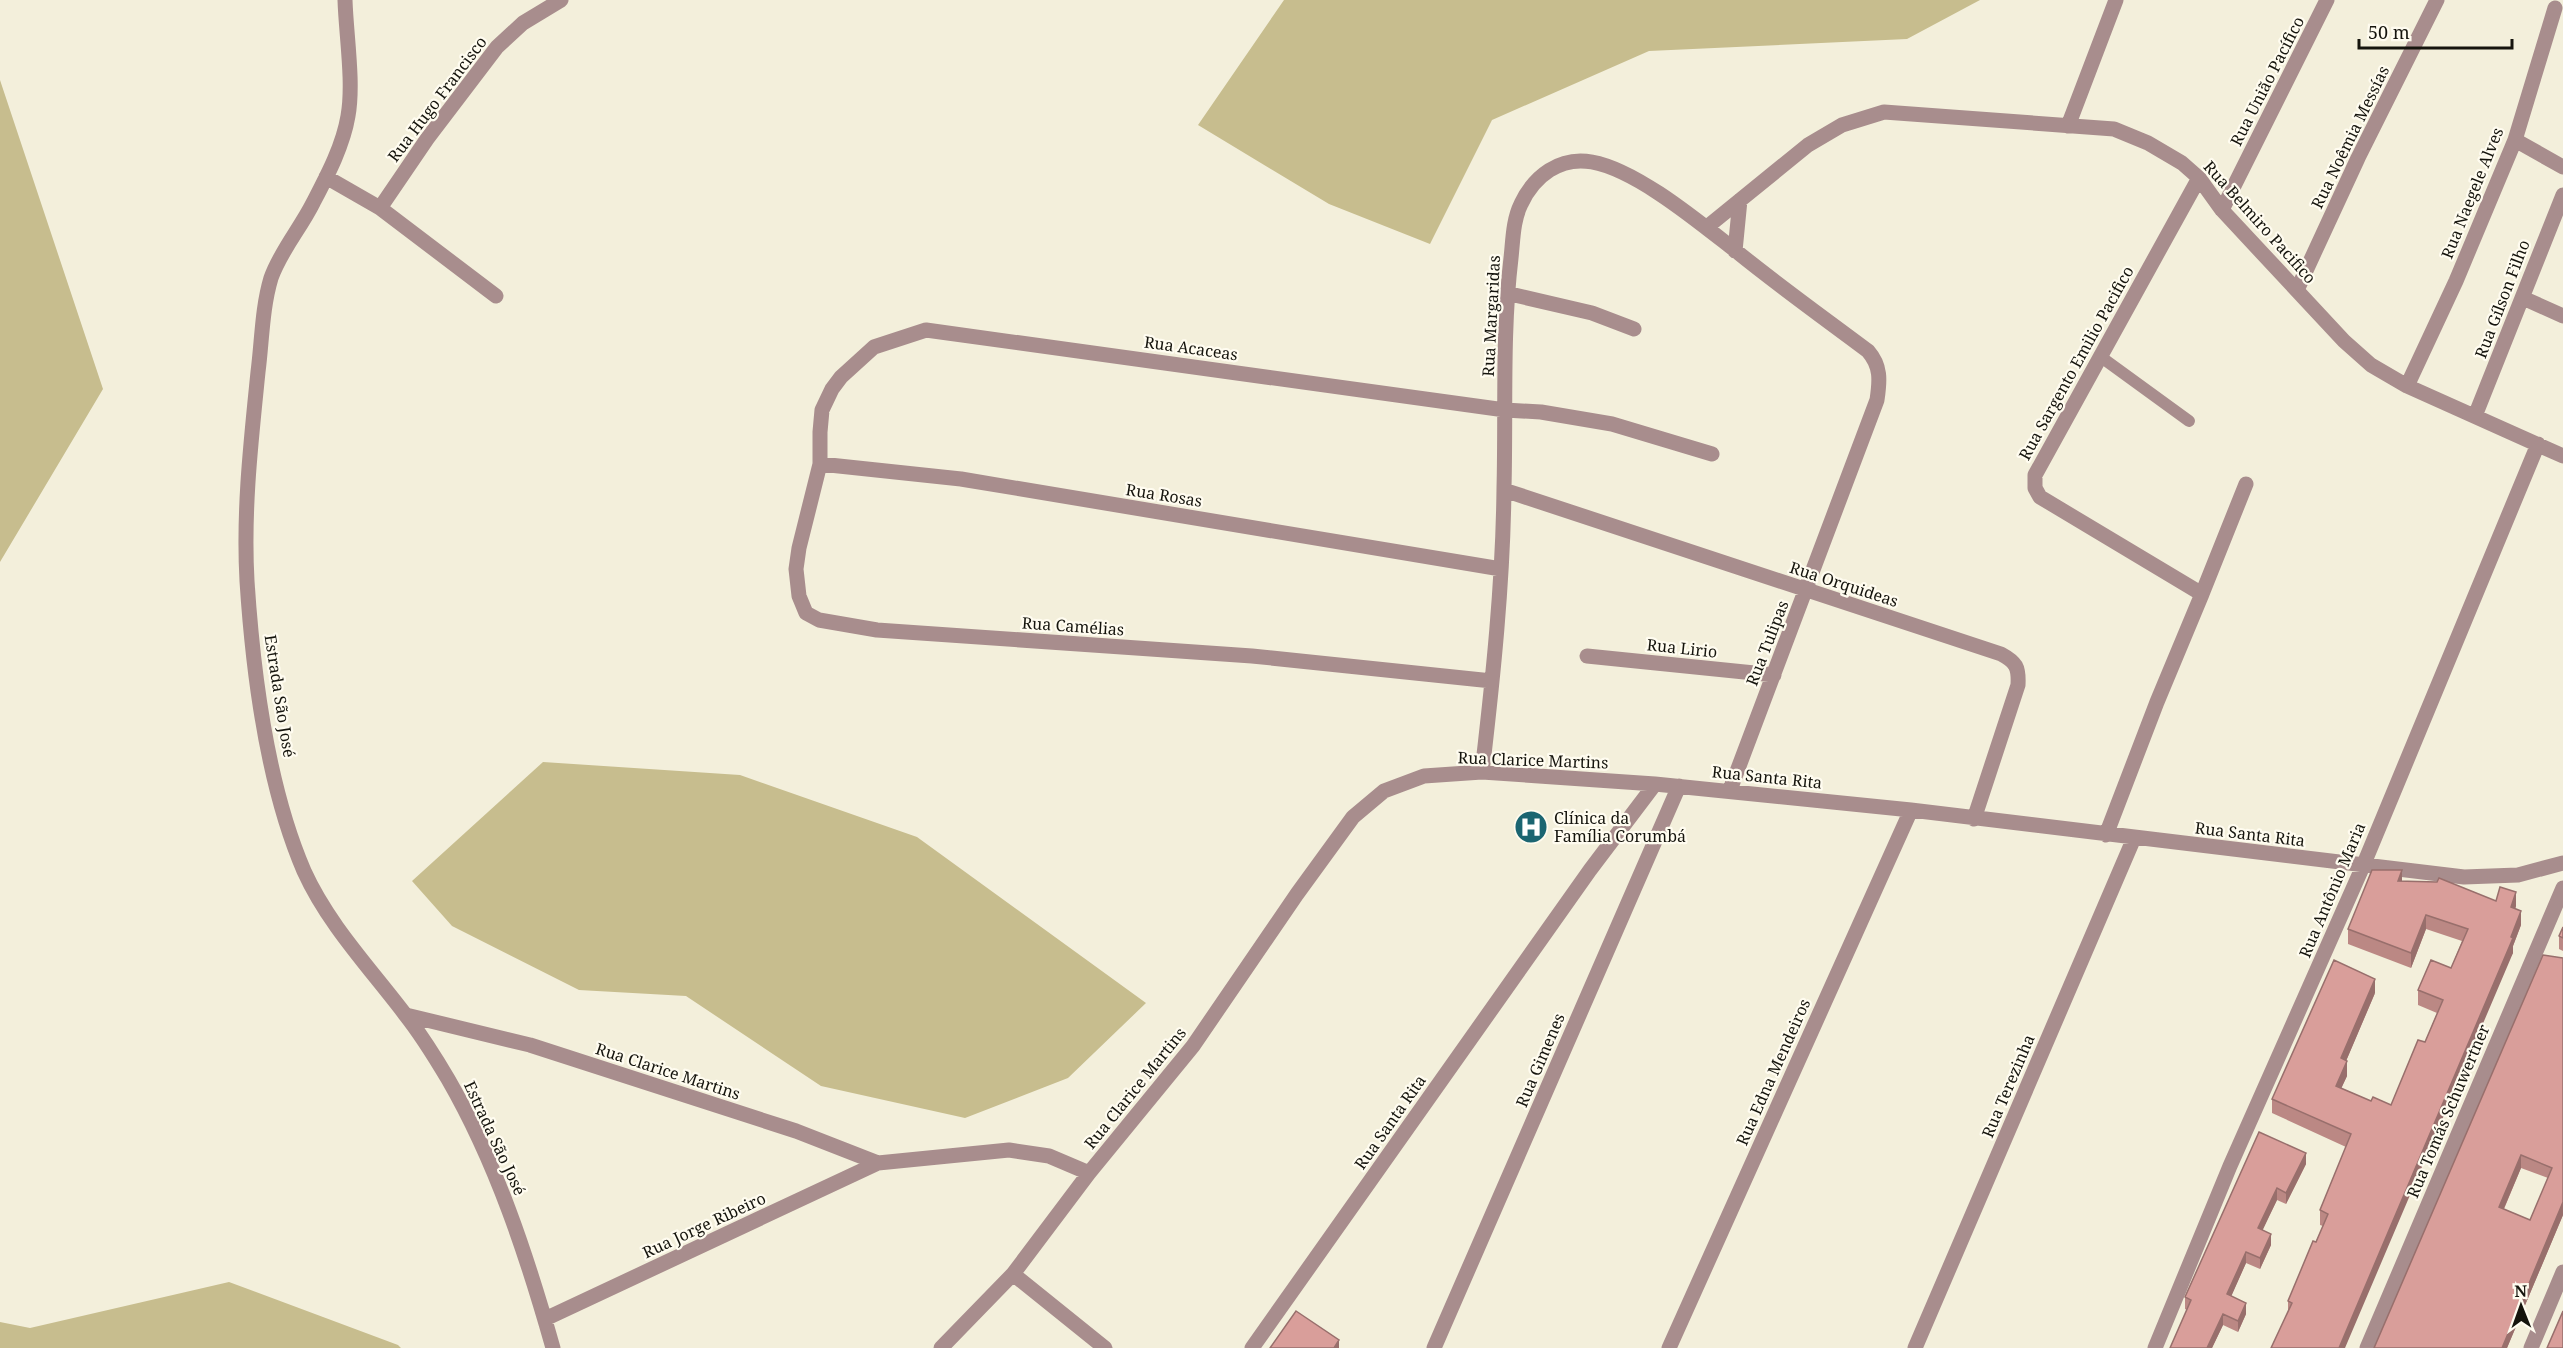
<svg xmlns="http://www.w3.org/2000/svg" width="2563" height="1348" font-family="'Noto Serif',serif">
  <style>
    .green { fill: #c7bd8e }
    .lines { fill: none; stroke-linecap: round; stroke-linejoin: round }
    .lane { stroke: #a88d8d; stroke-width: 12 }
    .street { stroke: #a88d8d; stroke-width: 15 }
    .wall { fill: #bb8884; fill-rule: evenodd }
    .shaded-wall { fill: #986f6c }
    .building { fill: #d99e9a; stroke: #986f6c; stroke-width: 1.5; fill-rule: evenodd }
    .labels { text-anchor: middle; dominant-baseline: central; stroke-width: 4.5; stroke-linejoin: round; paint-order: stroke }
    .street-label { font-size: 16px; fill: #15140d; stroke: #fffcf0 }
    .poi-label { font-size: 16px; fill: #15140d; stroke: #fffcf0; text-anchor: start }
  </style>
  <rect width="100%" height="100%" fill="#f3efdb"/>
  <!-- green -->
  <path class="green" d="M1284,0H1980L1907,39L1649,51L1492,120L1430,244L1329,204L1198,125Z
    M0,80L103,389L0,562Z
    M543,762L740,775L917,837L1146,1003L1068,1078L965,1118L821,1086L686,996L579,990L452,926L412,881Z
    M229,1282L398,1345L401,1348H0V1322L30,1328Z"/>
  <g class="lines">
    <!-- lane -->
    <path class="lane" d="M2101,357L2189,421"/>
    <!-- street -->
    <path class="street" d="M345,0C346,34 354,83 348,116C343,146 327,176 313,203C300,229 281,250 271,278C262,308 262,341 258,372C251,441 243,511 247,581C253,674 267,785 304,871C328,924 369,967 404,1013C420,1033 435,1057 448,1079C496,1162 527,1256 553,1348
      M2068,126L2116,0
      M2515,140L2563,167
      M326,177L380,208L496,296
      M380,208L427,139L497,47L523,23L561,0
      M2222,210L2327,0
      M1707,227L1808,145L1842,125L1884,112L2114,129L2148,143L2182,163L2199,178L2222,210L2344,341L2371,365L2407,386L2563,456
      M1735,251L1740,200
      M2297,290L2358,158L2437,0
      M1506,293L1592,313L1634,329
      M2523,298L2563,316
      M2407,386L2456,281L2515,140L2555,8
      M2475,416L2563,195
      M820,464L961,479L1501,569
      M1504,490L2001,654C2016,662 2019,667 2018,685L1974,819
      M2202,594L2246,484
      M1587,656L1774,675
      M1492,681L1252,656L877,630L819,620L806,613L799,596L796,569L799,548L820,464V432L822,410L832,389L841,377L874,347L926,330L1505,410L1541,412L1612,424L1712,454
      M1482,772C1493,678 1503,583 1504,488C1506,411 1502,334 1511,258C1513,240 1513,220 1521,204C1534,176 1560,156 1592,162C1637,170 1700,223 1736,251C1779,286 1824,318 1868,351C1881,366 1880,380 1877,400L1730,790
      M2106,835L2157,702L2202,594L2040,497L2035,488V475L2199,178
      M406,1015L530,1045L796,1131L878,1163L1009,1150L1049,1156L1089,1173
      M1013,1274L1105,1348
      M545,1319L878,1163
      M941,1348L1013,1274L1089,1173L1193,1046L1297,894L1353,817L1384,791L1424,776L1482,772L1655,784
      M1252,1348L1590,870L1655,784L1911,810L2464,877L2518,875L2563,863
      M1434,1348L1679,786
      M1669,1348L1911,810
      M1915,1348L2134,838
      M2155,1348L2230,1166L2363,866L2538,444
      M2367,1348L2563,888
      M2531,1348L2563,1272"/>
  </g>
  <!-- wall -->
  <path class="wall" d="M2402,881L2516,906L2515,909L2521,925L2513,946V953L2288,1312V1301L2323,1226L2320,1225V1210L2346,1147L2272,1113V1099L2375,993L2346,1061L2347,1076L2341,1088L2371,1101L2391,1105L2425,1042L2437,1013L2418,1005V990L2451,968L2462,941L2426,929L2411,968L2348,944V929Z
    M2563,927V951L2559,949V936Z
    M2563,958V1215L2507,1348H2374ZM2521,1168L2548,1178L2530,1220L2504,1209Z
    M2259,1132L2306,1164L2286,1204L2277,1200L2262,1230L2271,1245L2260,1269L2246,1263L2231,1296L2246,1314L2238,1332L2223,1325L2212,1348H2170L2187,1310L2185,1309V1297Z"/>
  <!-- shaded-wall -->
  <path class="shaded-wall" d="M2402,870V885L2398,881Z
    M2516,892V906L2511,922V907Z
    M2521,911V925L2513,946V953L2345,1348H2339L2511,937Z
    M2426,915V929L2411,968V953Z
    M2375,979V993L2341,1073V1058Z
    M2347,1061V1076L2336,1100V1086Z
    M2306,1153V1164L2286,1204V1193Z
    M2521,1155V1168L2499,1220V1207Z
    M2277,1188V1200L2258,1240V1228Z
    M2563,1202V1215L2507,1348H2502Z
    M2271,1234V1245L2260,1269V1258Z
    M2246,1252V1263L2227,1306V1294Z
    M2246,1303V1314L2238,1332V1321Z
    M2223,1314V1325L2212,1348H2207Z
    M1339,1340V1348H1334Z"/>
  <!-- building -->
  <path class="building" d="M2372,870H2402L2398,881L2437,882L2439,878L2496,901L2500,887L2516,892L2511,907L2521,911L2511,937L2513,938L2339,1348H2271L2292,1303L2288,1301L2313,1241L2316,1242L2328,1214L2320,1210L2351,1134L2272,1099L2334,960L2375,979L2341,1058L2347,1061L2336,1086L2371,1101L2373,1097L2391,1105L2418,1040L2425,1042L2443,1000L2418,990L2431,960L2451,968L2468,929L2426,915L2411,953L2348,929Z
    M2563,927V938L2559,936Z
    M2543,955L2563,958V1202L2502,1348H2374ZM2521,1155L2552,1168L2530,1220L2499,1207Z
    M2259,1132L2306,1153L2286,1193L2277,1188L2258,1228L2271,1234L2260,1258L2246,1252L2227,1294L2246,1303L2238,1321L2223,1314L2207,1348H2170L2191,1300L2185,1297Z
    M1296,1311L1339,1340L1334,1348H1270Z
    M2563,1311V1348H2547Z"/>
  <!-- icons -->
  <defs>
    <g id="hospital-disc" transform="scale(1.725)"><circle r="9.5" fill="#1b6571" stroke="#fffcf0"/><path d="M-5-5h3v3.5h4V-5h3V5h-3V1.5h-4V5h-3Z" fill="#fff"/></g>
  </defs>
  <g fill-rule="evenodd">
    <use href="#hospital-disc" x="1531" y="827"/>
  </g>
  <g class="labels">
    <!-- street labels -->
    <g class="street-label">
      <text transform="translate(2267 81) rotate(-63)">Rua União Pacífico</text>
      <text transform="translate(437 99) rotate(-53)">Rua Hugo Francisco</text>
      <text transform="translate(2350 137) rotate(-64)">Rua Noêmia Messías</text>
      <text transform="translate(2472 193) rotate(-68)">Rua Naegele Alves</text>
      <text transform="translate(2260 222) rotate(48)">Rua Belmiro Pacifico</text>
      <text transform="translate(2502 299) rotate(-69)">Rua Gílson Filho</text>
      <text transform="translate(1491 316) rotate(-87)">Rua Margaridas</text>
      <text transform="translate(1191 348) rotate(8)">Rua Acaceas</text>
      <text transform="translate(2076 363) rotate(-61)">Rua Sargento Emilio Pacifico</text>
      <text transform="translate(1164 495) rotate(9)">Rua Rosas</text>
      <text transform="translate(1844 584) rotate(18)">Rua Orquideas</text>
      <text transform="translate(1073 626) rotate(4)">Rua Camélias</text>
      <text transform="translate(1767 643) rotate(-69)">Rua Tulipas</text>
      <text transform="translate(1682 648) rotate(6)">Rua Lirio</text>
      <text transform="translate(280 696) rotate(81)">Estrada São José</text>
      <text transform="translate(1533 760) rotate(2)">Rua Clarice Martins</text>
      <text transform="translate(1767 777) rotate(6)">Rua Santa Rita</text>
      <text transform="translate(2250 834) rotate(7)">Rua Santa Rita</text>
      <text transform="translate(2332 890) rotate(-67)">Rua Antônio Maria</text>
      <text transform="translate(1540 1060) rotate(-67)">Rua Gimenes</text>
      <text transform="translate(668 1071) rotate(18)">Rua Clarice Martins</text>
      <text transform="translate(1773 1072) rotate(-66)">Rua Edna Mendeiros</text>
      <text transform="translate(2008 1086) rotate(-67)">Rua Terezinha</text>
      <text transform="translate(1135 1088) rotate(-51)">Rua Clarice Martins</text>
      <text transform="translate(2448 1111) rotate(-67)">Rua Tomás Schuwertner</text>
      <text transform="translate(1390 1122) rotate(-55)">Rua Santa Rita</text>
      <text transform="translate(495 1138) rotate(65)">Estrada São José</text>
      <text transform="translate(704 1225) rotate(-25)">Rua Jorge Ribeiro</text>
    </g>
    <!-- poi labels -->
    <g class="poi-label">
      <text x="1554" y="818">Clínica da<tspan x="1554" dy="18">Família Corumbá</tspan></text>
    </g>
  </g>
  <!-- north arrow -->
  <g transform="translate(2521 1306) rotate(359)" stroke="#fffcf0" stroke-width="4.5" paint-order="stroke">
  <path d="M0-4.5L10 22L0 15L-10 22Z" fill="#15140d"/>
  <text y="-9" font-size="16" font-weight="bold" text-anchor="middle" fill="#15140d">N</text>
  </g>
  <!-- scale -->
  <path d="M2359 39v9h153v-9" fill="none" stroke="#15140d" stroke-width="3"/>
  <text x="2368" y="39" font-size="18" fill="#15140d" stroke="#fffcf0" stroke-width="4.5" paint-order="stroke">50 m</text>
</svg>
